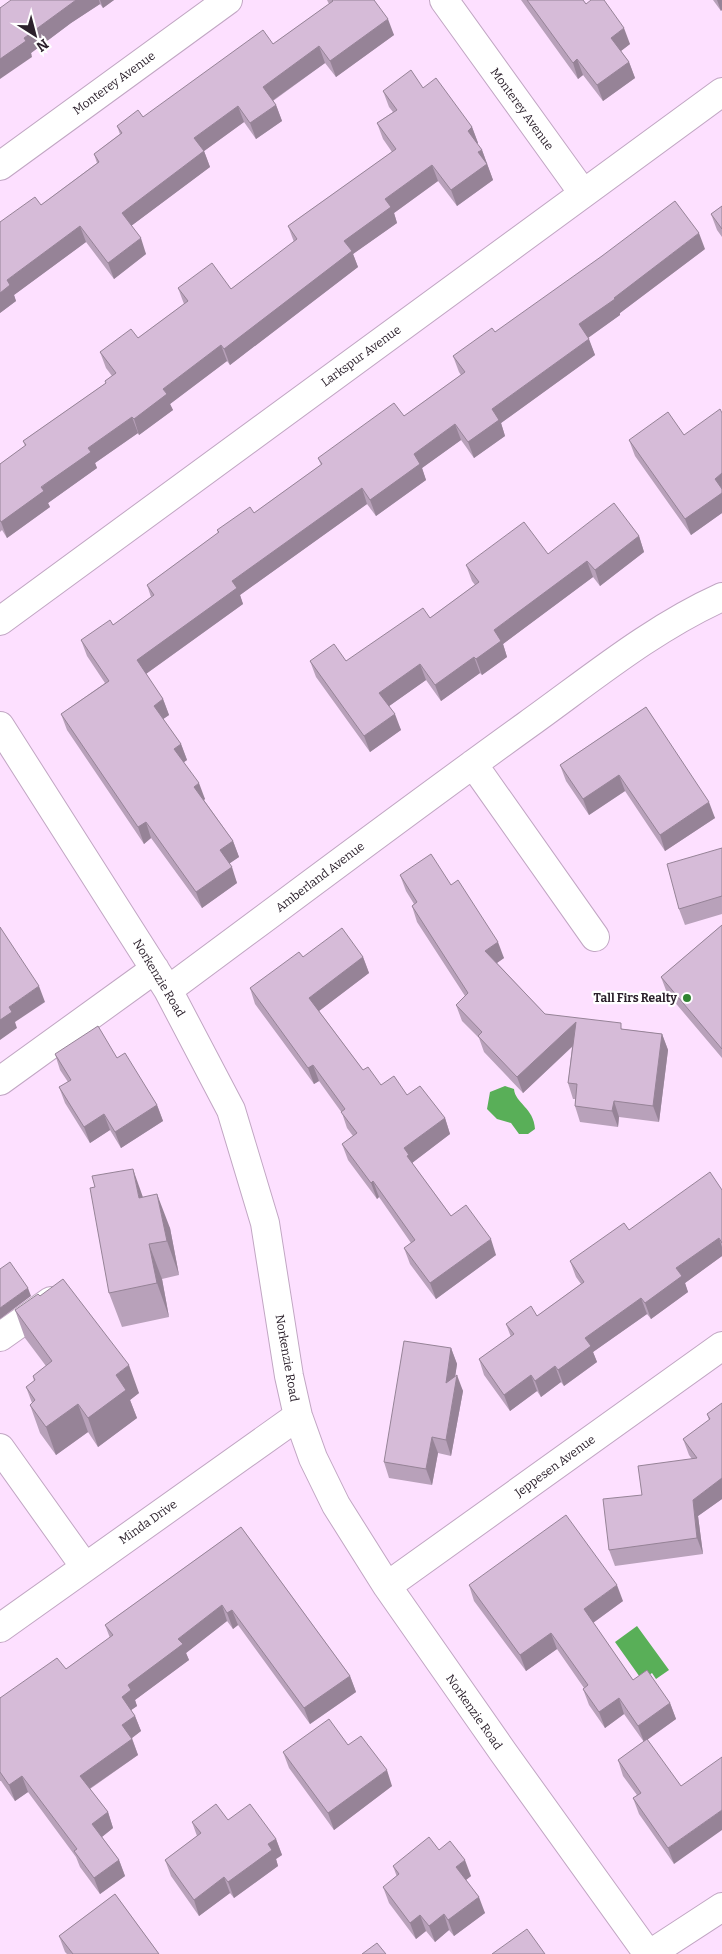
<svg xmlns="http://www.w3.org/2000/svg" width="722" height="1954" font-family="Bitter,serif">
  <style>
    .water { fill: #59af58 }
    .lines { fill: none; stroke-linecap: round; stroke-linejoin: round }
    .minor-casing { stroke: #c1a6c3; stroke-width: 30 }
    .minor { stroke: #fff; stroke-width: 28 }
    .wall { fill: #b8a1ba }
    .shaded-wall { fill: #968397 }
    .building { fill: #d6bbd8; stroke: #968397 }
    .poi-dot { fill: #308432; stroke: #fff; stroke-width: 2 }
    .labels { text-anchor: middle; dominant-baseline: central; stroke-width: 4.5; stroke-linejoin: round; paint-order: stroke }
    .street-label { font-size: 12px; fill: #2c212c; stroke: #fff }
    .poi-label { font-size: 12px; font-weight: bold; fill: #2c212c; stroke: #fff; text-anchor: end }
  </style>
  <rect width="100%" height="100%" fill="#fde0ff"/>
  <!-- water -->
  <path class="water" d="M505,1086L514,1089C515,1103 534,1108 535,1129L528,1134H519L511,1123L497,1119L487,1109L490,1092Z
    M637,1626L669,1670L656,1679L652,1673L642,1680L615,1642Z"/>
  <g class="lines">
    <!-- minor casing -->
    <g class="minor-casing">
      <path id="minor" d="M444,0L583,193
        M0,166L228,0
        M0,621L722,92
        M0,726L168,990L231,1110L265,1223L289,1376L298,1416L313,1458L336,1505L387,1586L503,1752L648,1954
        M473,764L595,937
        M168,990C287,902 406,812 527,725C590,680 651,629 722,597
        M0,1081L155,969
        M0,1337L51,1301
        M0,1448L85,1567
        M387,1586L722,1346
        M0,1628L298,1416
        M650,1954L722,1907"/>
    </g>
    <!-- minor -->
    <use href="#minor" class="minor"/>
  </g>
  <!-- wall -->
  <path class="wall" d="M11,0H114L103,8L100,4L71,23L31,53L32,57Z
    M327,0H374L394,35L336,77L325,63L273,101L276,105L282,121L256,139L244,122L204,151L210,167L131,226L146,254L114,279L86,242L14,295L16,301L0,313L41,205L97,163L94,154L120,134L117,126L143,117L273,44L329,4Z
    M521,0H583L586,4L630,44L621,51L629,62L635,78L603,101L583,75L578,79Z
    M713,0H722L721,11Z
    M423,88L472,127L478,143L477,144L482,150L493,180L457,206L438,181L394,213L397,223L353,254L358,267L230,365L227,361L170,404L173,410L139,435L138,433L95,463L97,468L48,503L50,507L7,538L2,530L0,532V464L25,446L23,441L106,383L105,381L112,376L106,368L100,352L138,338L184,304L178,288L231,289L294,242L288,226L392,152L383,139L377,123L393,112L389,107L383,91Z
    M722,206V237L717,230L711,214Z
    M705,249L620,313V315L588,338L595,355L501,423L505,436L474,458L461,440L422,468L426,480L376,516L367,504L240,595L243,604L146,674L163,699L169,715L163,719L181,744L187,760L183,762L205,799L204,800L233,841L239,857L229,863L237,883L202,908L151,838L144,844L67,730L61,714L105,683L87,656L81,640L113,625L151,597L147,585L218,533L217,530L254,513L321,465L318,458L404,416L461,375L459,372L453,356L495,332Z
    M722,413V513L691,535L635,456L629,440L684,435Z
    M639,536L644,552L600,586L593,577L503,644L507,657L482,675L480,673L441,701L426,680L389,706L401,730L370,752L316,677L310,661H346L430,618L475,585L472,581L466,565L548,554Z
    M646,707L715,818L665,851L625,791L589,815L566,781L560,765Z
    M722,848V914L685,925L679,909Z
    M400,875L451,885L504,958L497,963L545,1014L623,1029L662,1034L668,1050L659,1122L619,1117L618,1127L580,1122L575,1106V1099H573L568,1083L572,1047L523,1093L484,1052L479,1038L462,1021L456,1005L465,996L417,922L412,906L414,904L406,891Z
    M722,925V1058L667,993L661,977Z
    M303,957H363L369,973L319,1011L363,1070L381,1085L407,1095L445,1118L450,1134L412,1163L451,1216L496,1255L436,1299L410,1264L404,1248L411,1243L379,1197L377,1199L348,1160L342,1144L353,1136L347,1128L342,1113L319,1081L314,1084L255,1004L250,988Z
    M55,1054L117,1058L157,1105L163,1121L121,1148L110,1130L90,1143L65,1103L59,1087L68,1082L60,1070Z
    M722,1190V1256L685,1283L688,1292L651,1319L647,1314L593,1352L597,1362L564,1386L561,1382L541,1397L537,1391L510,1411L484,1375L479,1359L511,1337L506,1324L537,1316L581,1284L576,1277L570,1261L629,1230Z
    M143,1197L170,1228L179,1275L162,1279L169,1317L122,1327L109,1293Z
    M40,1296L139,1393L130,1400L137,1418L98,1447L88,1432L56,1455L40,1433L30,1405L32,1403L26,1387L34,1381L33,1376L46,1366L25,1338L15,1310Z
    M451,1348L457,1364L455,1376L463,1391L451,1456L438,1453L432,1485L389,1478L384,1462Z
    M722,1403V1499L698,1516L703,1554L615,1566L609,1550L642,1495L692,1459L689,1455L683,1439L709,1420L707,1414Z
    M241,1527L350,1676L356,1692L310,1724L238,1625L233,1629L227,1621L186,1653L189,1660L135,1700L137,1706L131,1710L135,1716L141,1731L132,1738L138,1755L90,1789L108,1812L113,1828L102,1837L119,1860L125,1876L100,1894L80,1867L76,1857L28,1792L15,1801L1,1781H0V1698L66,1669L110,1638L105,1625Z
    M469,1585L623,1601L593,1623L633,1680L670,1703L676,1719L647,1740L674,1864L639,1814L633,1798L637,1795L623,1776L618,1760L644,1742L624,1714L605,1728L589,1705L583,1689L584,1688L557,1649L526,1671L474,1601Z
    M348,1745L392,1786L334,1830L289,1768L283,1752Z
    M228,1820L276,1839L282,1855L276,1859L278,1866L234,1898L230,1893L199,1916L171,1876L165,1860L197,1836L192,1822Z
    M439,1850L471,1876L466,1880L485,1913L454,1936L449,1930L435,1942L426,1931L416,1939L389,1903L383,1887L397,1877L393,1866Z
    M115,1894L159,1954H67L65,1952L59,1936Z"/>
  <!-- shaded-wall -->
  <path class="shaded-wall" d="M76,0H99L100,4L71,23L31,53L32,57L0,79V59L24,38Z
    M100,0H114L103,8Z
    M717,0H722V10L721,11Z
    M388,19L394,35L336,77L330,61Z
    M624,28L630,44L617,54L611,38Z
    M319,46L325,63L269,103L263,87Z
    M577,59L583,75L578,79L573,63Z
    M629,62L635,78L603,101L597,85Z
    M276,105L282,121L256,139L250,123Z
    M238,106L244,122L200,154L194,138Z
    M472,127L478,143L473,147L468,131Z
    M482,150L493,180L457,206L451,190L478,152Z
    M204,151L210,167L127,229L122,213Z
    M432,165L438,181L394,213L397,223L353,254L358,267L230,365L224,349L344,241L385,199Z
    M80,226L86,242L14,295L16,301L0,313V293L7,280Z
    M699,233L705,249L620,313V315L585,340L579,324Z
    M141,238L146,254L114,279L108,263Z
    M589,339L595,355L501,423L505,436L474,458L468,442L492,409Z
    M221,345L227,361L170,404L173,410L139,435L134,419L163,389Z
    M132,417L138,433L95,463L97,468L48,503L50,507L7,538L1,522L88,448Z
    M455,424L461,440L422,468L426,480L376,516L370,500L414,454Z
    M722,473V513L691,535L685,519L715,479Z
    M362,488L367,504L240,595L243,604L143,676L137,660L232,581Z
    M639,536L644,552L600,586L595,570Z
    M587,561L593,577L503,644L507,657L482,675L476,659L494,630Z
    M474,657L480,673L441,701L435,685Z
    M420,664L426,680L385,709L379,693Z
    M163,699L169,715L159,722L154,706Z
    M395,714L401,730L370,752L364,736Z
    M181,744L187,760L180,765L174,749Z
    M619,775L625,791L589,815L583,799Z
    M199,783L205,799L200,803L194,787Z
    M709,802L715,818L665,851L660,835Z
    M146,822L151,838L144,844L138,827Z
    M233,841L239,857L226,866L220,850Z
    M232,867L237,883L202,908L196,892Z
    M498,942L504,958L491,967L485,951Z
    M363,957L369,973L315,1014L309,998Z
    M39,986L45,1002L15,1022L17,1028L0,1040V1020L9,1007Z
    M576,1022L581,1038L523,1093L517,1077Z
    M662,1034L668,1050L659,1122L653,1106Z
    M313,1065L319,1081L314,1084L308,1068Z
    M614,1101L619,1117L618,1127L612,1111Z
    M157,1105L163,1121L121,1148L115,1132Z
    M104,1114L110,1130L90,1143L84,1127Z
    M445,1118L450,1134L412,1163L413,1172L404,1148Z
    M133,1169L145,1203L139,1198Z
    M373,1181L379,1197L377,1199L371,1183Z
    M157,1194L170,1228L179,1275L167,1241Z
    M719,1238L722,1247V1256L685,1283L688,1292L651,1319L645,1303L676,1268Z
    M491,1239L496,1255L436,1299L430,1283Z
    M149,1244L162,1279L169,1317L157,1283Z
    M28,1288L31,1296L0,1319V1308Z
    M641,1298L647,1314L593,1352L597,1362L564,1386L558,1370L585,1338Z
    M451,1348L457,1364L452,1399L446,1383Z
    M129,1365L139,1393L130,1400L137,1418L98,1447L88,1418L116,1375Z
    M555,1366L561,1382L541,1397L535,1381Z
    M457,1375L463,1391L451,1456L446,1440Z
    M531,1375L537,1391L510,1411L504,1395Z
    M78,1404L88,1432L56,1455L46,1427Z
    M432,1437L438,1453L432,1485L426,1469Z
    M722,1478V1499L698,1516L703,1554L697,1538L693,1500Z
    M617,1585L623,1601L590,1625L584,1609Z
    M222,1605L227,1621L186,1653L189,1660L135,1700L137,1706L127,1713L122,1697L128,1685L178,1639Z
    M232,1610L238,1625L233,1629L227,1613Z
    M551,1633L557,1649L526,1671L520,1655Z
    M350,1676L356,1692L310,1724L304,1708Z
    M619,1698L624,1714L605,1728L599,1712Z
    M670,1703L676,1719L644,1742L638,1726Z
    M135,1716L141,1731L128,1741L122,1725Z
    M132,1739L138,1755L86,1791L80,1776Z
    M387,1770L392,1786L334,1830L328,1813Z
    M22,1776L28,1792L15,1801L9,1785Z
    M722,1810V1830L674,1864L668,1848Z
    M108,1812L113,1828L98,1840L92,1824Z
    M276,1839L282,1855L276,1859L278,1866L234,1898L228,1882L268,1844Z
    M119,1860L125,1876L100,1894L94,1878Z
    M465,1860L471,1876L462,1883L456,1867Z
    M224,1877L230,1893L199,1916L194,1900Z
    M479,1897L485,1913L454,1936L448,1920Z
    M444,1914L449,1930L435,1942L429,1926Z
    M420,1915L426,1931L416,1939L410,1923Z"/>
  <!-- building -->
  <path class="building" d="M11,0H76L24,38L26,41L0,59V8Z
    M332,0H374L388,19L330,61L319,46L263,87L276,105L250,123L238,106L194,138L204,151L122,213L141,238L108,263L80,226L7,280L10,285L0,293V222L35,197L41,205L99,162L94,154L122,133L117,126L138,110L143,117L263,30L273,44L333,1Z
    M527,0H583L586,4L591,0H604L624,28L611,38L629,62L597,85L577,59L573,63Z
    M411,70L423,88L436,78L472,127L468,131L482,150L478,152L487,164L451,190L432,165L385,199L391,207L344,241L352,251L224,349L221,345L163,389L167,394L134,419L132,417L88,448L91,452L41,487L44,491L1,522L0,520V464L26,445L23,441L106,383L105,381L116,373L100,352L131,329L138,338L188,301L178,288L212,263L231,289L297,239L288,226L396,149L377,123L397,110L383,91Z
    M675,201L699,233L614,298L615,299L579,324L589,339L492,409L499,420L468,442L455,424L414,454L420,464L370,500L362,488L232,581L237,588L137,660L163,699L154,706L181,744L174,749L199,783L194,787L233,841L220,850L232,867L196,892L146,822L138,827L61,714L109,681L81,640L110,620L113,625L154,595L147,585L219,532L217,530L250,507L254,513L322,464L318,458L394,403L404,416L465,372L453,356L492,328L495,332L602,256Z
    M722,206V229L711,214Z
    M720,409L722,413V473L715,479L722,489V493L685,519L629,440L668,412L684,435Z
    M614,503L639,536L595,570L587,561L494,630L501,641L476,659L474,657L435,685L420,664L379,693L395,714L364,736L310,661L334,644L346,661L423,608L430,618L479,582L466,565L524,522L548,554Z
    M646,707L709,802L660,835L619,775L583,799L560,765Z
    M722,848V896L679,909L667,864Z
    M431,854L451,885L458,880L498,942L485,951L545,1014L621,1023V1029L662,1034L653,1106L614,1101L612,1111L575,1106L577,1084L568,1083L576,1022L517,1077L478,1036L482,1032L456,1005L468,993L412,906L417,902L400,875Z
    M722,925V1049L661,977Z
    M0,927L39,986L9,1007L12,1012L0,1020Z
    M342,928L363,957L309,998L363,1070L368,1067L381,1085L394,1076L407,1095L420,1086L445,1118L404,1148L409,1155L407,1156L451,1216L466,1205L491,1239L430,1283L404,1248L415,1240L373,1181L371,1183L342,1144L357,1133L341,1112L345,1109L313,1065L308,1068L250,988L299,952L303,957Z
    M98,1026L117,1058L125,1053L157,1105L115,1132L104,1114L84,1127L59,1087L71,1080L55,1054Z
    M133,1169L139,1198L157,1194L167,1241L149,1244L157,1283L109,1293L90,1188L95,1187L92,1176Z
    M710,1172L722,1190V1243L719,1238L676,1268L682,1276L645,1303L641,1298L585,1338L591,1346L558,1370L555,1366L535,1381L531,1375L504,1395L479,1359L514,1334L506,1324L531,1306L537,1316L584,1282L570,1261L624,1223L629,1230Z
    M10,1262L28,1288L0,1308V1269Z
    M63,1279L129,1365L116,1375L126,1390L88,1418L78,1404L46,1427L30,1405L35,1400L26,1387L35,1380L33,1376L52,1361L15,1310L38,1294L40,1296Z
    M404,1341L451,1348L446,1383L457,1375L446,1440L432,1437L426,1469L384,1462Z
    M722,1403V1478L693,1500L697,1538L609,1550L603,1499L642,1495L638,1466L697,1458L683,1439L710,1419L707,1414Z
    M566,1515L617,1585L584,1609L633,1680L647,1670L670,1703L638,1726L619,1698L599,1712L583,1689L588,1685L551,1633L520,1655L469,1585Z
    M241,1527L350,1676L304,1708L232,1610L227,1613L222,1605L178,1639L183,1644L128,1685L131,1690L122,1697L135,1716L122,1725L132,1739L80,1776L108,1812L92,1824L119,1860L94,1878L74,1851L77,1849L22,1776L9,1785L0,1772V1698L57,1658L66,1669L113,1635L105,1625Z
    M329,1719L348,1745L361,1736L387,1770L328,1813L283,1752Z
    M647,1739L681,1786L722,1757V1810L668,1848L633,1798L641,1793L618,1760Z
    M216,1804L228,1820L250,1804L276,1839L268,1844L272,1850L228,1882L224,1877L194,1900L165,1860L201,1833L192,1822Z
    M429,1837L439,1850L450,1841L465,1860L456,1867L479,1897L448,1920L444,1914L429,1926L420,1915L410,1923L383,1887L399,1874L393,1866Z
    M115,1894L159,1954H73L59,1936Z
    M527,1929L545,1954H492Z
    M377,1943L386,1954H362Z"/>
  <!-- markers -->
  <circle class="poi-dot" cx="687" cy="998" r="5"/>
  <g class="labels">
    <!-- street labels -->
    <g class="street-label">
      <text transform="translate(114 83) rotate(-36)">Monterey Avenue</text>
      <text transform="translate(522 109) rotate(54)">Monterey Avenue</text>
      <text transform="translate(361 356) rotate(-36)">Larkspur Avenue</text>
      <text transform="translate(320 877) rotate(-37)">Amberland Avenue</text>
      <text transform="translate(159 978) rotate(59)">Norkenzie Road</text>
      <text transform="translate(287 1358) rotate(80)">Norkenzie Road</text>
      <text transform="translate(555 1466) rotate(-36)">Jeppesen Avenue</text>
      <text transform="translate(148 1522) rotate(-35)">Minda Drive</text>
      <text transform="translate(474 1712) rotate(55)">Norkenzie Road</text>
    </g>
    <!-- poi labels -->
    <g class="poi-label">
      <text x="677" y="998">Tall Firs Realty</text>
    </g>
  </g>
  <!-- north arrow -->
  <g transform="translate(35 35) rotate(144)" stroke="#ffffff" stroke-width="4" paint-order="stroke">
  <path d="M0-4L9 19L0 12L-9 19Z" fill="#2c212c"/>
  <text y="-8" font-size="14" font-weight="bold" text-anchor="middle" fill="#2c212c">N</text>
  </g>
</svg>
